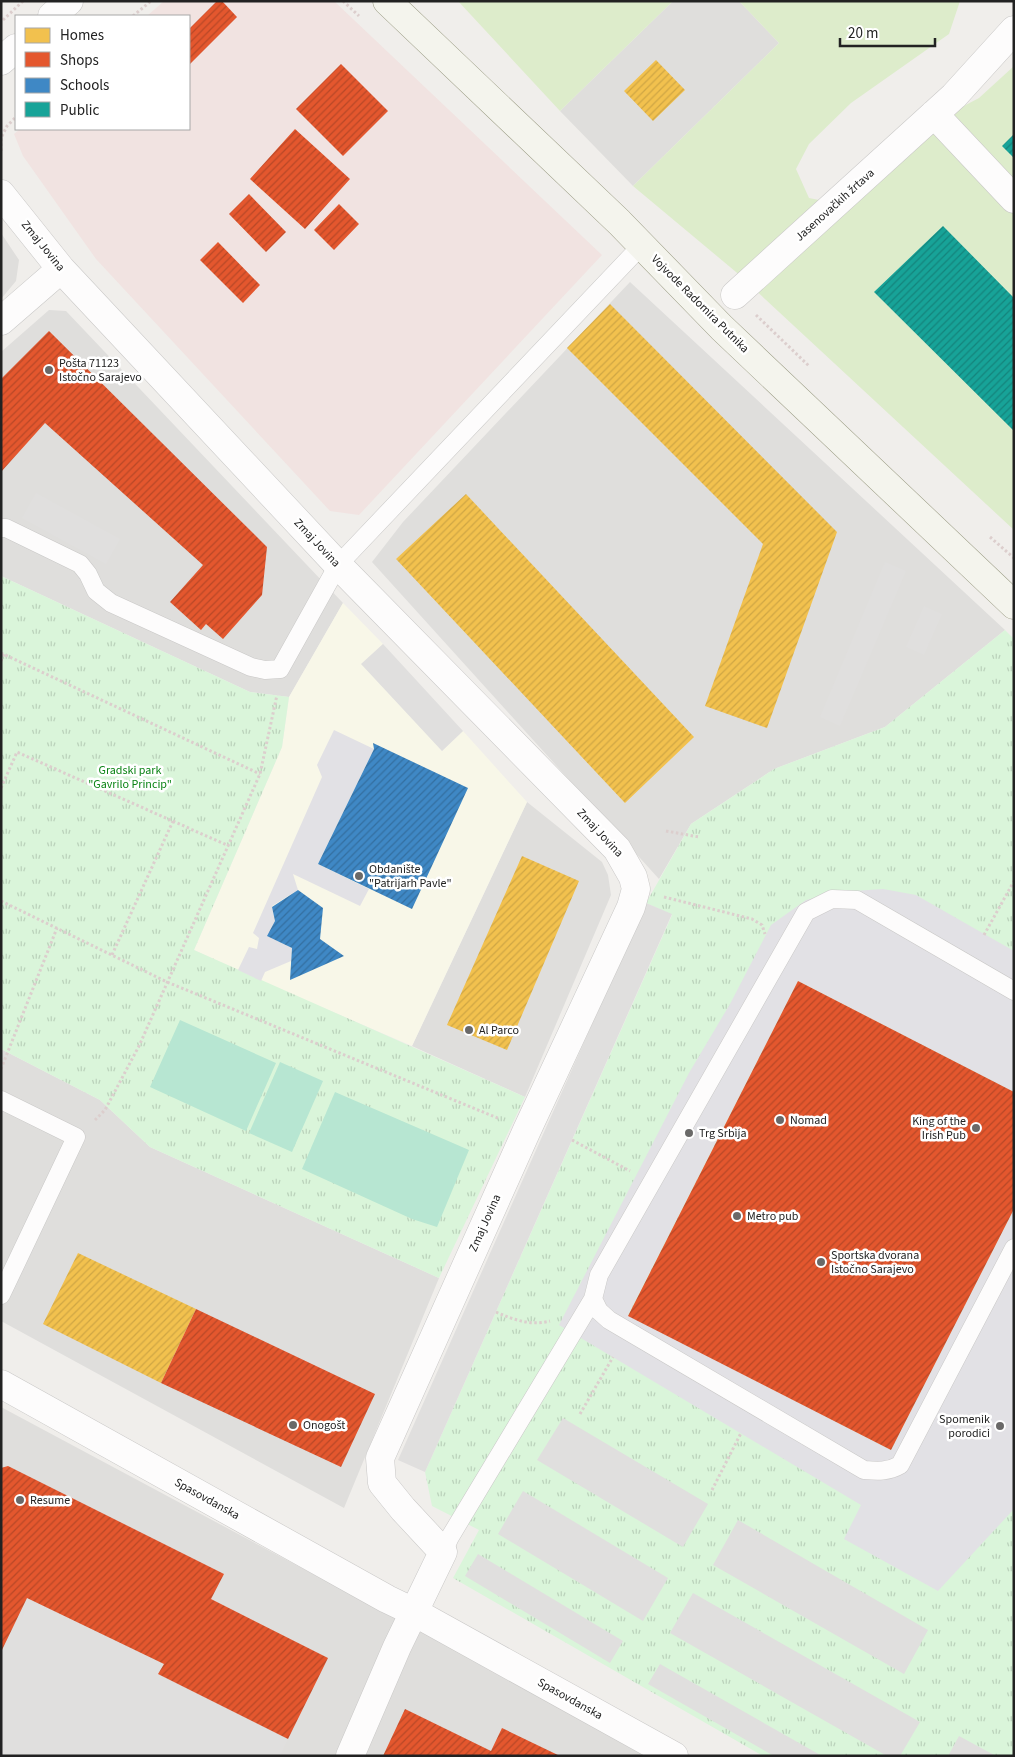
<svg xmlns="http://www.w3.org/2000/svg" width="1015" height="1757" font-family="'Source Sans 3',sans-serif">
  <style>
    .residential { fill: #dfdedc }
    .commercial { fill: #f1e3e1 }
    .education { fill: #f8f7e8 }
    .grass { fill: #ddeccb }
    .park { fill: url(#park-tufts) }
    .pitch { fill: #b7e6d2 }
    .parking { fill: #e0dfde }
    .plaza { fill: #e2e1e5 }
    .homes { fill: url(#homes-hatch) }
    .shops { fill: url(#shops-hatch) }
    .schools { fill: url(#schools-hatch) }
    .public { fill: url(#public-hatch) }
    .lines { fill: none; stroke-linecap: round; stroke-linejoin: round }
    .service-casing { stroke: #c9c8c7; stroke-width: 19 }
    .minor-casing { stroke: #c9c8c7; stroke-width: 29 }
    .tertiary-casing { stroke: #c9c8c7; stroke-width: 29 }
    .secondary-casing { stroke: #999a82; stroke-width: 29 }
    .path { stroke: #dccecd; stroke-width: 3; stroke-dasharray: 2.5 2.5; stroke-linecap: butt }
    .service { stroke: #fdfcfc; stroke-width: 18 }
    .minor { stroke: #fdfcfc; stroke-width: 28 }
    .tertiary { stroke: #fdfcfc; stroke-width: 28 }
    .secondary { stroke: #f4f4ed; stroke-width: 28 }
    .poi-dot { fill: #6a6968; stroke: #fff; stroke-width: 2 }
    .labels { text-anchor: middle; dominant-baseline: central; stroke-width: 5; stroke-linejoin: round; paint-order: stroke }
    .street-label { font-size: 12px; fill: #222; stroke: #fff }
    .poi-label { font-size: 12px; fill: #222; stroke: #fff; text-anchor: start }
    .park-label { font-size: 12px; fill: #0c8416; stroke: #fff }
  </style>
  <defs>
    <pattern id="park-tufts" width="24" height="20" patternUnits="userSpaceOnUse" patternTransform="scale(1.25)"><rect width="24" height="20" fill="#daf5da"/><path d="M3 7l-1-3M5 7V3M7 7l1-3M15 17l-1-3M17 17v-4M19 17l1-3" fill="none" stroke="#bbd2bb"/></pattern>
    <pattern id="homes-hatch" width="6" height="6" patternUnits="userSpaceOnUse" patternTransform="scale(1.25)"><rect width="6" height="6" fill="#f2c14e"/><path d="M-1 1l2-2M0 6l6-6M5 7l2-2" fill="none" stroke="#cfa644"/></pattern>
    <pattern id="shops-hatch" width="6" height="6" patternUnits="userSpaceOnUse" patternTransform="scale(1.25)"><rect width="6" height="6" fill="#e4572e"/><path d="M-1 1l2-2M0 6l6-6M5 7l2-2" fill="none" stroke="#b84827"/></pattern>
    <pattern id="schools-hatch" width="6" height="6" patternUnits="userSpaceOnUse" patternTransform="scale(1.25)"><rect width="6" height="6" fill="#3f88c5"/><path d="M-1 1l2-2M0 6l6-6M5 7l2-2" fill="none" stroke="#346fa0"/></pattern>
    <pattern id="public-hatch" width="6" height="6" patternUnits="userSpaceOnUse" patternTransform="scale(1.25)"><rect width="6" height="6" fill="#17a398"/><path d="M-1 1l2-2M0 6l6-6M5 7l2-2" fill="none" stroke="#14847c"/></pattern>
  </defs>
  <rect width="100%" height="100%" fill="#f0eeeb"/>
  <!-- residential -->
  <path class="residential" d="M673,1H739L779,43L633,186L560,111Z
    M1,233L19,260L16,281L1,299Z
    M630,282L1005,630L885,727L774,769L691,824L659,879L372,562L403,522Z
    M49,310L66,311L343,603L289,697L250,692L1,576V352Z
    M527,802L602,862L608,875L611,895L525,1097L412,1046Z
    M1,1049L100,1100L150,1147L439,1278L344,1508L1,1321Z
    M1,1407L653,1756H1Z"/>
  <!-- commercial -->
  <path class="commercial" d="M164,1H334L602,255L359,515L330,511L96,259L23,156L14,134L20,129H189V16H147Z"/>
  <!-- education -->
  <path class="education" d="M343,603L383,644L362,664L442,751L463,731L527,802L412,1046L261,981L194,950L282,747L289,697Z"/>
  <!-- grass -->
  <path class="grass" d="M458,1H673L560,111Z
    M739,1H960L949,34L851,103L809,144L796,169L809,198L829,202L920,129L979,98L1014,66V530L736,272L633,186L779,43Z"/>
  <!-- park -->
  <path class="park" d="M1,576L250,692L289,697L282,747L194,950L525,1097L439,1278L150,1147L100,1100L1,1049Z
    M1005,630L1014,639V1756H763L453,1578L479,1530L432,1506L425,1472L672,915L646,903L691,824L774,769L885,727Z"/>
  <!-- pitch -->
  <path class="pitch" d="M180,1020L276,1063L246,1131L150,1087Z
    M280,1062L323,1081L292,1152L249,1133Z
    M335,1092L469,1150L437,1227L412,1219L302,1169Z"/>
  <!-- parking -->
  <path class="parking" d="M36,493L120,539L106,564L22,518Z
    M885,562L906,571L840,726L820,717Z
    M924,606L942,614L924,655L906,647Z
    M383,644L463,731L442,751L361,664Z
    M646,903L672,914L425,1472L398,1460Z
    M563,1418L708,1504L683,1547L537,1460Z
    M523,1491L668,1578L643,1621L498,1534Z
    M738,1520L928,1630L904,1674L713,1565Z
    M478,1554L623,1641L610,1663L465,1576Z
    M693,1593L920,1722L900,1756H887L670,1633Z
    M27,1598L164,1664L159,1675L288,1739L280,1756H1V1652Z
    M660,1664L822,1756H774L648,1684Z
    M959,1736L996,1756H948Z"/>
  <!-- plaza -->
  <path class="plaza" d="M334,730L374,749L318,864L369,889L360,906L293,874L298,890L272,906L275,921L268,936L292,948L291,961L265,972L261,981L238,970L249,947L257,949L259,938L253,933L322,777L317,765Z
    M883,889L916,895L1014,951V1092L798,981L628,1315L891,1450L1014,1209V1509L938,1591L844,1539L861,1505L559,1325L689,1073L730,1004L771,925L806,900L838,892Z"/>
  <!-- homes -->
  <path class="homes" d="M656,60L685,90L653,121L624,91Z
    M610,304L837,532L767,728L705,706L763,544L567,348Z
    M466,494L694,737L625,803L396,559Z
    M522,856L579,881L507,1050L447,1025Z
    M78,1253L196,1309L161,1383L43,1324Z"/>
  <!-- shops -->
  <path class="shops" d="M217,1H222L237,17L189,65V29Z
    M341,64L388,111L343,156L296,109Z
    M295,129L350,179L305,229L250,179Z
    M249,194L286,232L266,252L229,214Z
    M339,204L359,224L334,250L314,230Z
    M218,242L260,285L243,303L200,260Z
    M49,331L267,547L262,595L223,639L206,624L201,630L170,602L203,565L45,423L1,472V379Z
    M798,981L1014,1092V1209L891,1450L628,1316Z
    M196,1309L375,1394L341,1467L161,1383Z
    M8,1466L224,1574L211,1599L328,1658L288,1739L158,1674L164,1664L27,1598L1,1652V1468Z
    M405,1709L491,1751L502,1728L560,1756H383Z"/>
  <!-- schools -->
  <path class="schools" d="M373,743L468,788L412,909L318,864L374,749Z
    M298,890L323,908L320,939L344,956L290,980L292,948L267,936L275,921L272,907Z"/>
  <!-- public -->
  <path class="public" d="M1014,134V158L1002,146Z
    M943,226L1014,298V431L874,292Z"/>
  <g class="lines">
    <!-- service casing -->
    <g class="service-casing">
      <path id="service" d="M1,528H6L80,564L88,574L96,591L111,603L251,667L265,670L280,669L338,565L642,245
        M1014,991L857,900L832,899L806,912L599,1275L593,1299L599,1311L609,1320L864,1470C877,1471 888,1472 900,1465L1014,1248
        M1,1100L76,1137L1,1295
        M443,1552L450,1537L593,1299"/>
    </g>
    <!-- minor casing -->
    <g class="minor-casing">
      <path id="minor" d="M934,114L1014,199
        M1,194L61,269L338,565L617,849L633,877L636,889L631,907L527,1130L380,1458L382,1483L403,1509L443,1552L397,1647L350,1756
        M735,295L954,96L1014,30
        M1,321L61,269"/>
    </g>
    <!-- tertiary casing -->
    <g class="tertiary-casing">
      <path id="tertiary" d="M52,16L69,1
        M1,61L16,48
        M1,1384L387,1599L414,1612L674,1756"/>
    </g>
    <!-- secondary casing -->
    <g class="secondary-casing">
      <path id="secondary" d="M387,1L619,222L722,328L1014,605"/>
    </g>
    <!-- path -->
    <path class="path" d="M343,1L359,16
      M133,16L151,1
      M3,20L23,1
      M1,151V138L7,126L16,117
      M756,315L809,366
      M990,537L1014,558
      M1,653L260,774
      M1,661L4,654
      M1,788L17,752L229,846
      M666,831L699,837
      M664,897L752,919L762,925L765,934
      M1,901L167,982L500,1119
      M984,935L1014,881
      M112,955L173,821
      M1,1069L57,928
      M95,1120L105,1110L139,1046L260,774L277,695
      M572,1140L630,1171
      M496,1312C514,1320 531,1326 550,1321
      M580,1414L613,1357
      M712,1490L741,1433"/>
    <!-- service -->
    <use href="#service" class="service"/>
    <!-- minor -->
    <use href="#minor" class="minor"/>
    <!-- tertiary -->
    <use href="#tertiary" class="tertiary"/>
    <!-- secondary -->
    <use href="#secondary" class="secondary"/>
  </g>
  <!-- markers -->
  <g class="poi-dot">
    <circle cx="49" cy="370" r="5"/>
    <circle cx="359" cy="876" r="5"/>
    <circle cx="469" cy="1030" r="5"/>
    <circle cx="780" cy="1120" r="5"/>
    <circle cx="976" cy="1128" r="5"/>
    <circle cx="689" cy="1133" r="5"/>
    <circle cx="737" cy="1216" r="5"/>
    <circle cx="821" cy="1262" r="5"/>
    <circle cx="293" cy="1425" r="5"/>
    <circle cx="1000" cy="1426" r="5"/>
    <circle cx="20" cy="1500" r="5"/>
  </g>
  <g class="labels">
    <!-- street labels -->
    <g class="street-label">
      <text transform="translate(835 205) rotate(-42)">Jasenovačkih žrtava</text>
      <text transform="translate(43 246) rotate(51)">Zmaj Jovina</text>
      <text transform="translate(700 304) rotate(45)">Vojvode Radomira Putnika</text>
      <text transform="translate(317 543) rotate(47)">Zmaj Jovina</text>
      <text transform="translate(600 833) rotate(47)">Zmaj Jovina</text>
      <text transform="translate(485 1223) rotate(-66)">Zmaj Jovina</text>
      <text transform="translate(207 1499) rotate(29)">Spasovdanska</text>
      <text transform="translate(570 1699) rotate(29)">Spasovdanska</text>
    </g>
    <!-- poi labels -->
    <g class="poi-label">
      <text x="59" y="363">Pošta 71123<tspan x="59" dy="14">Istočno Sarajevo</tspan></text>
      <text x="369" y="869">Obdanište<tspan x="369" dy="14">"Patrijarh Pavle"</tspan></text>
      <text x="479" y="1030">Al Parco</text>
      <text x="790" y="1120">Nomad</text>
      <text x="966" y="1121" text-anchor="end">King of the<tspan x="966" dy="14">Irish Pub</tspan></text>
      <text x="699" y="1133">Trg Srbija</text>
      <text x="747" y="1216">Metro pub</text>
      <text x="831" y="1255">Sportska dvorana<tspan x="831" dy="14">Istočno Sarajevo</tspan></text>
      <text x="990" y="1419" text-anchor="end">Spomenik<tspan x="990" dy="14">porodici</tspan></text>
      <text x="303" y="1425">Onogošt</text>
      <text x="30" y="1500">Resume</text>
    </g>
    <!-- park labels -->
    <g class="park-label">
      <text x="130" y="770">Gradski park<tspan x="130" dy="14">"Gavrilo Princip"</tspan></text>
    </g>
  </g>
  <!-- border -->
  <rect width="1015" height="1757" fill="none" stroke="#222222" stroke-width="5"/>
  <!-- legend -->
  <rect x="15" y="15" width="175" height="115" fill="#ffffff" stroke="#a7a7a7"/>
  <rect x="25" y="28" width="25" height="15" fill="#f2c14e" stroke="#a7a7a7"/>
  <text x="60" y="40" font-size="15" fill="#222222">Homes</text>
  <rect x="25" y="52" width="25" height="15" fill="#e4572e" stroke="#a7a7a7"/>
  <text x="60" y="65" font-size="15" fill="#222222">Shops</text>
  <rect x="25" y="78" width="25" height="15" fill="#3f88c5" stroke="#a7a7a7"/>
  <text x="60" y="90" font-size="15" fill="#222222">Schools</text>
  <rect x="25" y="102" width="25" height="15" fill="#17a398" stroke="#a7a7a7"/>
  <text x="60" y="115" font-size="15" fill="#222222">Public</text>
  <!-- scale -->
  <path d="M840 38v8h95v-8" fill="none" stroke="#222222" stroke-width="2.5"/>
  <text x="848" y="38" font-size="15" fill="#222222" stroke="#ffffff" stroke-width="4" paint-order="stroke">20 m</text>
</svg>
